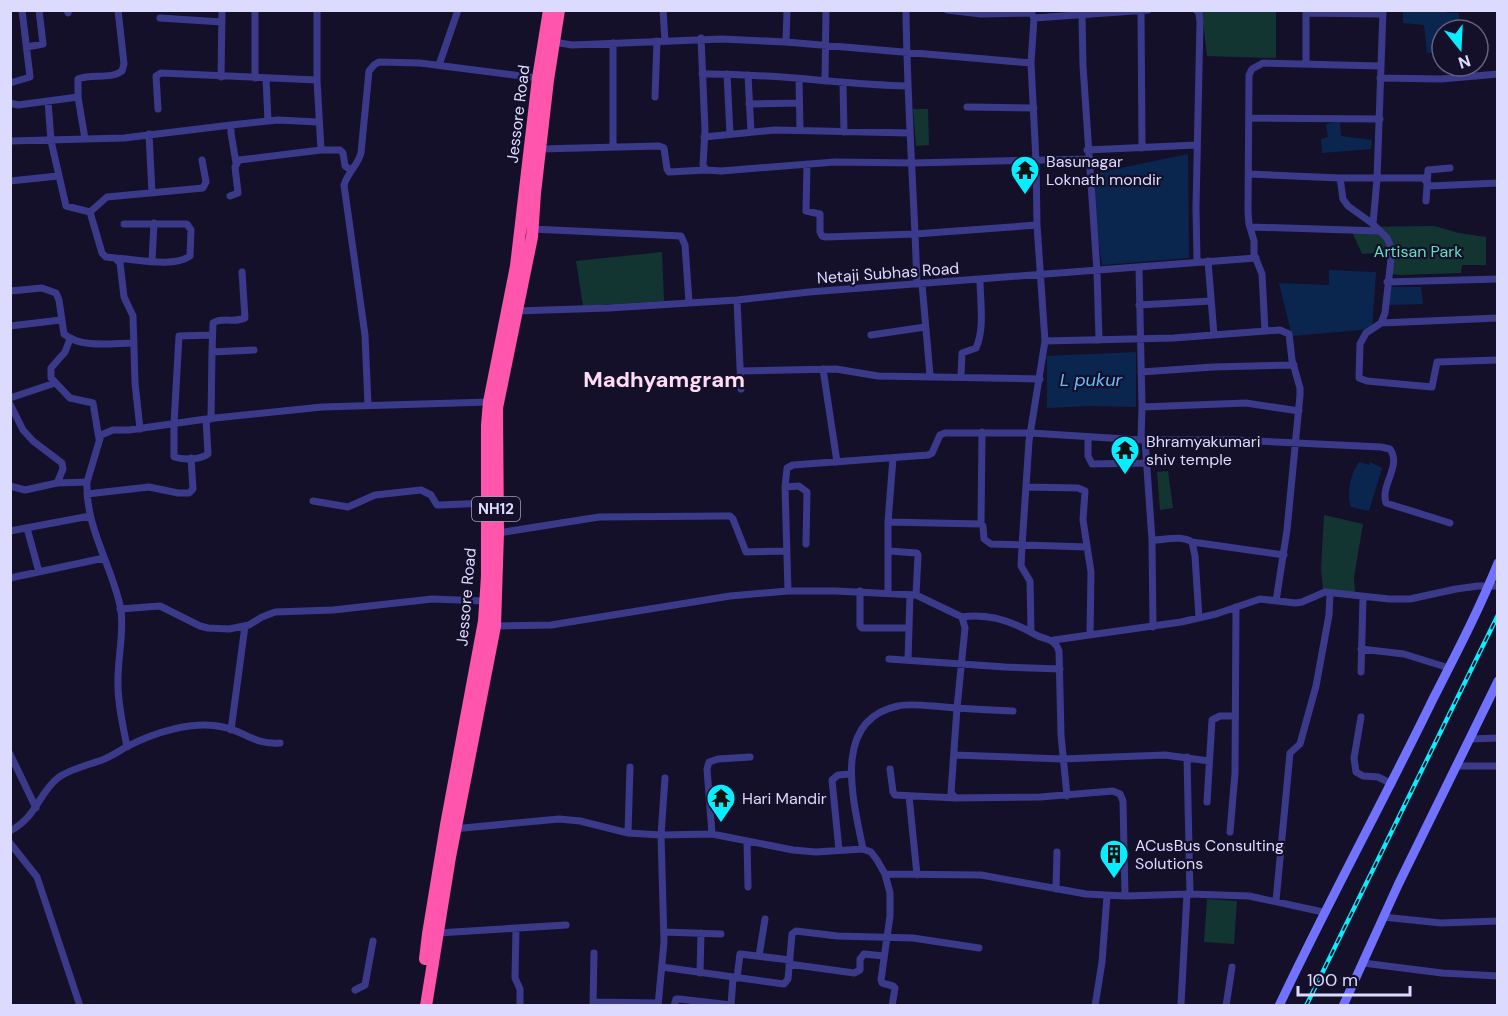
<svg xmlns="http://www.w3.org/2000/svg" width="1508" height="1016" font-family="'DM Sans',sans-serif">
  <style>
    .green { fill: #133532 }
    .water { fill: #0b264e }
    .lines { fill: none; stroke-linecap: round; stroke-linejoin: round }
    .street { stroke: #3b3a8a; stroke-width: 7 }
    .secondary { stroke: #7172ff; stroke-width: 9 }
    .highway { stroke: #ff55ac; stroke-width: 12 }
    .rail-casing { stroke: #06eeff; stroke-width: 4.5 }
    .rail { stroke: #14102a; stroke-width: 2; stroke-dasharray: 7; stroke-linecap: butt }
    .labels { text-anchor: middle; dominant-baseline: central; stroke-width: 4.5; stroke-linejoin: round; paint-order: stroke }
    .shield { fill: #14102a; stroke: #a19dbf; stroke-width: 1.5 }
    .shield-label { font-size: 15px; font-weight: bold; fill: #dddaff }
    .street-label { font-size: 16px; fill: #dddaff; stroke: #14102a }
    .poi-label { font-size: 16px; fill: #dddaff; stroke: #14102a; text-anchor: start }
    .park-label { font-size: 16px; fill: #61e3bf; stroke: #14102a }
    .water-label { font-size: 18px; font-style: italic; fill: #68beff; stroke: #14102a }
    .district-label { font-size: 22px; font-weight: bold; fill: #ffdcf3; stroke: #14102a }
  </style>
  <rect width="100%" height="100%" fill="#14102a"/>
  <!-- green -->
  <path class="green" d="M1202,11H1276V58L1207,56Z
    M913,109H928L929,145L916,146Z
    M1434,226L1459,233L1486,237V265H1462L1461,273L1399,275L1391,274L1386,252L1362,254L1350,227Z
    M662,252L664,301L583,306L576,261Z
    M1168,471L1173,508L1160,510L1157,472Z
    M1324,515L1363,524L1354,577L1355,593L1323,589L1321,569Z
    M1207,899L1237,901L1234,944L1204,942Z"/>
  <!-- water -->
  <path class="water" d="M1403,11L1447,10V13H1459L1460,30H1442V52L1427,53L1424,25L1403,23Z
    M1340,122L1341,136L1372,140L1371,149L1322,153L1321,139L1328,137L1326,124Z
    M1188,154L1189,258L1102,265L1093,204L1097,173Z
    M1329,270L1376,272L1372,329L1292,336L1279,283L1329,285Z
    M1388,287H1421L1423,304L1389,305Z
    M1136,352V407L1090,406L1047,408V356Z
    M1359,462L1369,465L1370,462L1382,468L1369,511L1351,507C1346,494 1351,473 1359,462Z"/>
  <g class="lines">
    <!-- street -->
    <path class="street" d="M67,10L68,13
      M255,10V78
      M317,10V80L321,150
      M663,10L665,41
      M906,10C907,102 914,193 917,284
      M947,10L981,14L1030,13
      M1030,10L1034,18L1031,63L1036,161L1037,225L1045,341L1029,441L1022,546L1021,566L1030,581L1031,631
      M1141,10L1142,148
      M1196,10L1199,13L1200,22L1196,207L1197,261
      M1306,10V64
      M1306,13L1383,14
      M1082,14L1083,66L1097,271L1099,340
      M160,18L222,22
      M1034,18L1148,10
      M701,38L705,130L703,165L706,170L721,171L835,162L913,163L1088,159
      M554,42L572,45L722,39L786,42L1031,63
      M786,42L787,10
      M613,43V147
      M27,47L43,44L39,10
      M439,65L458,10
      M702,74C771,73 839,84 907,86
      M727,74L730,134
      M748,75L751,132
      M221,77L222,10
      M266,78L268,121
      M1380,78L1441,79L1498,74
      M799,79L800,130
      M825,81L826,10
      M10,83L30,77L22,10
      M843,83L844,132
      M78,97L85,139
      M655,97L657,41
      M48,101L51,141L66,206L90,212L102,253L106,257L115,258L120,263L124,297L133,316L135,383L140,429
      M10,103L18,105L78,97V79C92,73 110,80 122,71L124,64L118,10
      M749,104L799,103
      M967,107L1034,108
      M158,109L156,76L161,73L317,80
      M1250,118L1380,119
      M149,134L152,193
      M704,137L775,130L910,133
      M10,141L124,138L231,125
      M540,149L659,146L664,148L667,169L669,172L706,170
      M1087,150L1196,145
      M236,163L231,133V125L278,120L318,122
      M807,164L806,211L820,214V232L822,236L826,237L915,234L1037,225
      M1249,174L1340,178H1423L1430,186L1498,183
      M1340,178L1343,199L1348,206L1373,224L1387,238L1392,250L1385,313L1381,323L1366,333L1360,344L1359,378L1367,381L1432,387L1437,362L1498,360
      M10,181L58,176
      M230,196L238,193L235,167L239,160L321,150H340L343,153L345,166L351,170
      M1426,201L1428,170L1450,168
      M90,212L107,197L203,188L206,182L202,160
      M1373,224L1377,179L1383,10
      M1250,227L1380,231
      M532,229L681,236L685,245L689,302
      M115,258C135,259 174,268 190,256L191,230L187,224H124
      M152,261L154,223
      M1208,261L1214,335
      M1139,268L1142,407
      M1387,282L1498,279
      M922,284L930,375
      M10,291L42,288L56,293L59,300L64,334C82,349 113,343 134,343
      M737,300L741,389
      M1139,305L1211,301
      M516,311L609,308L737,300L809,292L1256,258
      M1381,323L1498,318
      M10,326L61,320
      M1265,331L1262,274L1254,254V241L1249,224L1248,212L1249,75L1252,69L1263,63L1380,66
      M871,335L925,327
      M70,339L65,352L51,368V378L70,398L93,403L99,439
      M1045,341L1174,338L1280,330L1289,334L1292,360L1300,388V395L1287,530L1276,601
      M212,352L213,323C222,317 235,323 245,318L242,272
      M823,369L837,462
      M741,371L836,369L878,376L1040,379
      M1141,372L1213,367L1294,365
      M961,376L962,353L976,348C985,328 980,301 980,279
      M10,398L55,383
      M10,404L23,430L33,441L62,463L63,469L57,483
      M368,405L365,335L344,185C348,172 358,165 361,153L369,71L374,65L379,62L420,63L538,78
      M206,419L208,454C200,460 183,460 174,457V424L179,336L212,335
      M211,419L212,352L254,350
      M1088,437V456L1092,464L1146,463
      M1141,440L1142,407L1246,403L1299,411
      M1145,440L1152,540L1153,627
      M10,486L25,490L57,483L87,482
      M785,487L799,486L807,492L806,544
      M1026,487L1078,488L1085,491L1083,520L1091,572L1090,635
      M87,494L149,487L178,493H189L193,489L191,458
      M313,501L348,507L375,495L421,490L431,495L437,505H440L488,503
      M888,522L981,524L983,526L984,539L991,544L1087,547
      M981,524L982,432
      M27,528L39,572
      M10,531L90,516
      M498,533L599,517L724,516H730L733,519L746,552L787,551
      M1152,540C1165,540 1181,535 1192,542L1195,556L1199,618
      M1192,542L1284,555
      M889,551L917,553L918,555L916,595
      M10,578L104,558
      M788,591L785,487L787,468L793,465L928,455L932,453L940,435L945,433H1031L1141,440H1233L1381,447L1390,449C1402,466 1380,485 1386,503L1450,523
      M860,591V626L862,628H908
      M888,593V522L893,458
      M120,609L160,606L200,626L208,628L229,629L249,625L262,617L275,612L333,610L432,599L485,601
      M962,617C987,613 1012,621 1034,634C1046,641 1054,637 1059,651L1061,735L1067,796
      M495,626L551,625L730,596L788,591H836L916,595L962,617L965,628L957,708L951,793L956,798L1040,797L1113,791L1120,794L1123,801L1125,896L1190,894L1249,896L1323,912
      M1054,640L1181,622L1216,614L1260,599L1295,603L1302,602L1325,592L1389,599H1410L1456,589L1478,586H1498
      M1361,649L1404,654L1449,668
      M889,659L1005,667L1060,669
      M908,660L910,595
      M1361,672L1363,597
      M1361,717L1354,758L1356,772L1363,776L1378,777L1392,784
      M231,730L245,626
      M1469,739L1498,738
      M127,747C123,725 117,701 118,679C118,656 124,633 121,610C113,567 85,528 87,482L101,435L113,430H129L206,419L322,407L489,402
      M10,754L36,808
      M954,755L1062,759L1165,755L1209,761
      M1187,757L1190,894
      M1456,766H1498
      M890,769L893,792L895,795L956,798
      M909,796L917,875
      M1207,802L1212,720L1220,716H1235
      M453,829L559,819L580,821L628,833L661,835L712,834L793,850L816,852L863,849L871,852L877,860L885,874L890,893V916L881,980L882,983L893,986L895,988L892,1006
      M10,831C38,816 38,793 59,777C71,769 88,765 102,760C110,757 118,752 126,747C153,733 192,720 223,727C245,731 253,745 280,743
      M1230,832L1235,773L1236,607
      M628,833L630,767
      M712,834L707,769L709,762L718,759L750,757
      M747,841L748,887
      M10,843L37,877L80,1006
      M863,849C854,803 830,720 898,706C912,703 929,706 944,707C967,709 990,710 1013,711
      M839,850L832,780L838,775L851,774
      M885,874L981,875L1086,894L1125,896
      M1056,889L1057,852
      M1276,901L1290,753L1300,744L1316,686L1329,615L1330,593
      M1383,917L1441,923L1498,921
      M516,929L515,978L520,989V1006
      M664,932L721,934
      M438,933L566,925
      M759,956L765,919
      M1363,963L1442,973L1498,976
      M789,964L854,973L860,970V959L864,954L884,956
      M662,967L784,984L788,979L792,934L796,931L837,936L913,938L979,948
      M700,973L701,933
      M737,978L740,954L790,960
      M355,990L365,985L373,941
      M593,1002L658,1003
      M1181,1004L1187,894
      M593,1006L594,953
      M658,1006L664,942L661,835L665,778
      M674,1006L676,999H679L731,1005
      M731,1006L733,978
      M1095,1006L1102,962L1107,896
      M1226,1006L1232,967"/>
    <!-- secondary -->
    <path class="secondary" d="M1279,1006C1328,902 1383,802 1433,699C1456,654 1479,610 1498,563
      M1343,1006L1398,885L1498,681"/>
    <!-- highway -->
    <path class="highway" d="M425,959L428,934L446,825L484,621L487,576V425L489,402L516,266L538,78L549,10
      M426,1006L450,857L495,626L498,533L497,408L532,237L535,193L548,80L559,10"/>
    <!-- rail casing -->
    <g class="rail-casing">
      <path id="rail" d="M1306,1006L1498,615"/>
    </g>
    <!-- rail -->
    <use href="#rail" class="rail"/>
  </g>
  <!-- icons -->
  <defs>
    <g id="temple-pin" transform="scale(1.5)"><path d="M0 17L-7.5 6A9.5 9.5 0 1 1 7.5 6Z" fill="#06eeff" stroke="#14102a"/><path d="M0-6L5-2H3V0L6.5 2.5H4V6H1.5V3h-3V6H-4V2.5H-6.5L-3 0V-2H-5Z" fill="#111"/></g>
    <g id="building-pin" transform="scale(1.5)"><path d="M0 17L-7.5 6A9.5 9.5 0 1 1 7.5 6Z" fill="#06eeff" stroke="#14102a"/><path d="M-4-6H4V6H1V3H-1V6H-4ZM-2.5-4.3h1.7v1.8h-1.7ZM.8-4.3h1.7v1.8H.8ZM-2.5-1h1.7V.8h-1.7ZM.8-1h1.7V.8H.8Z" fill="#111"/></g>
  </defs>
  <g fill-rule="evenodd">
    <use href="#temple-pin" x="1025" y="170"/>
    <use href="#temple-pin" x="1125" y="450"/>
    <use href="#temple-pin" x="721" y="798"/>
    <use href="#building-pin" x="1114" y="854"/>
  </g>
  <g class="labels">
    <!-- shield labels -->
    <rect class="shield" x="472" y="497" width="48" height="24" rx="4.5"/>
    <g class="shield-label">
      <text x="496" y="509">NH12</text>
    </g>
    <!-- street labels -->
    <g class="street-label">
      <text transform="translate(518 114) rotate(-83)">Jessore Road</text>
      <text transform="translate(888 273) rotate(-4)">Netaji Subhas Road</text>
      <text transform="translate(466 597) rotate(-85)">Jessore Road</text>
    </g>
    <!-- poi labels -->
    <g class="poi-label">
      <text x="1046" y="161">Basunagar<tspan x="1046" dy="18">Loknath mondir</tspan></text>
      <text x="1146" y="441">Bhramyakumari<tspan x="1146" dy="18">shiv temple</tspan></text>
      <text x="742" y="798">Hari Mandir</text>
      <text x="1135" y="845">ACusBus Consulting<tspan x="1135" dy="18">Solutions</tspan></text>
    </g>
    <!-- park labels -->
    <g class="park-label">
      <text x="1418" y="251">Artisan Park</text>
    </g>
    <!-- water labels -->
    <g class="water-label">
      <text x="1091" y="380">L pukur</text>
    </g>
    <!-- district labels -->
    <g class="district-label">
      <text x="664" y="379">Madhyamgram</text>
    </g>
  </g>
  <!-- border -->
  <rect width="1508" height="1016" fill="none" stroke="#dddaff" stroke-width="24"/>
  <!-- north arrow -->
  <g transform="translate(1460 48) rotate(162)"><circle r="28" fill="#14102a" stroke="#64617f" stroke-width="1.5"/>
  <path d="M0-4.5L10 22L0 15L-10 22Z" fill="#06eeff"/>
  <text y="-9" font-size="16" font-weight="bold" text-anchor="middle" fill="#dddaff">N</text>
  </g>
  <!-- scale -->
  <path d="M1298 986v9h112v-9" fill="none" stroke="#dddaff" stroke-width="3"/>
  <text x="1307" y="986" font-size="18" fill="#dddaff" stroke="#14102a" stroke-width="4.5" paint-order="stroke">100 m</text>
</svg>
